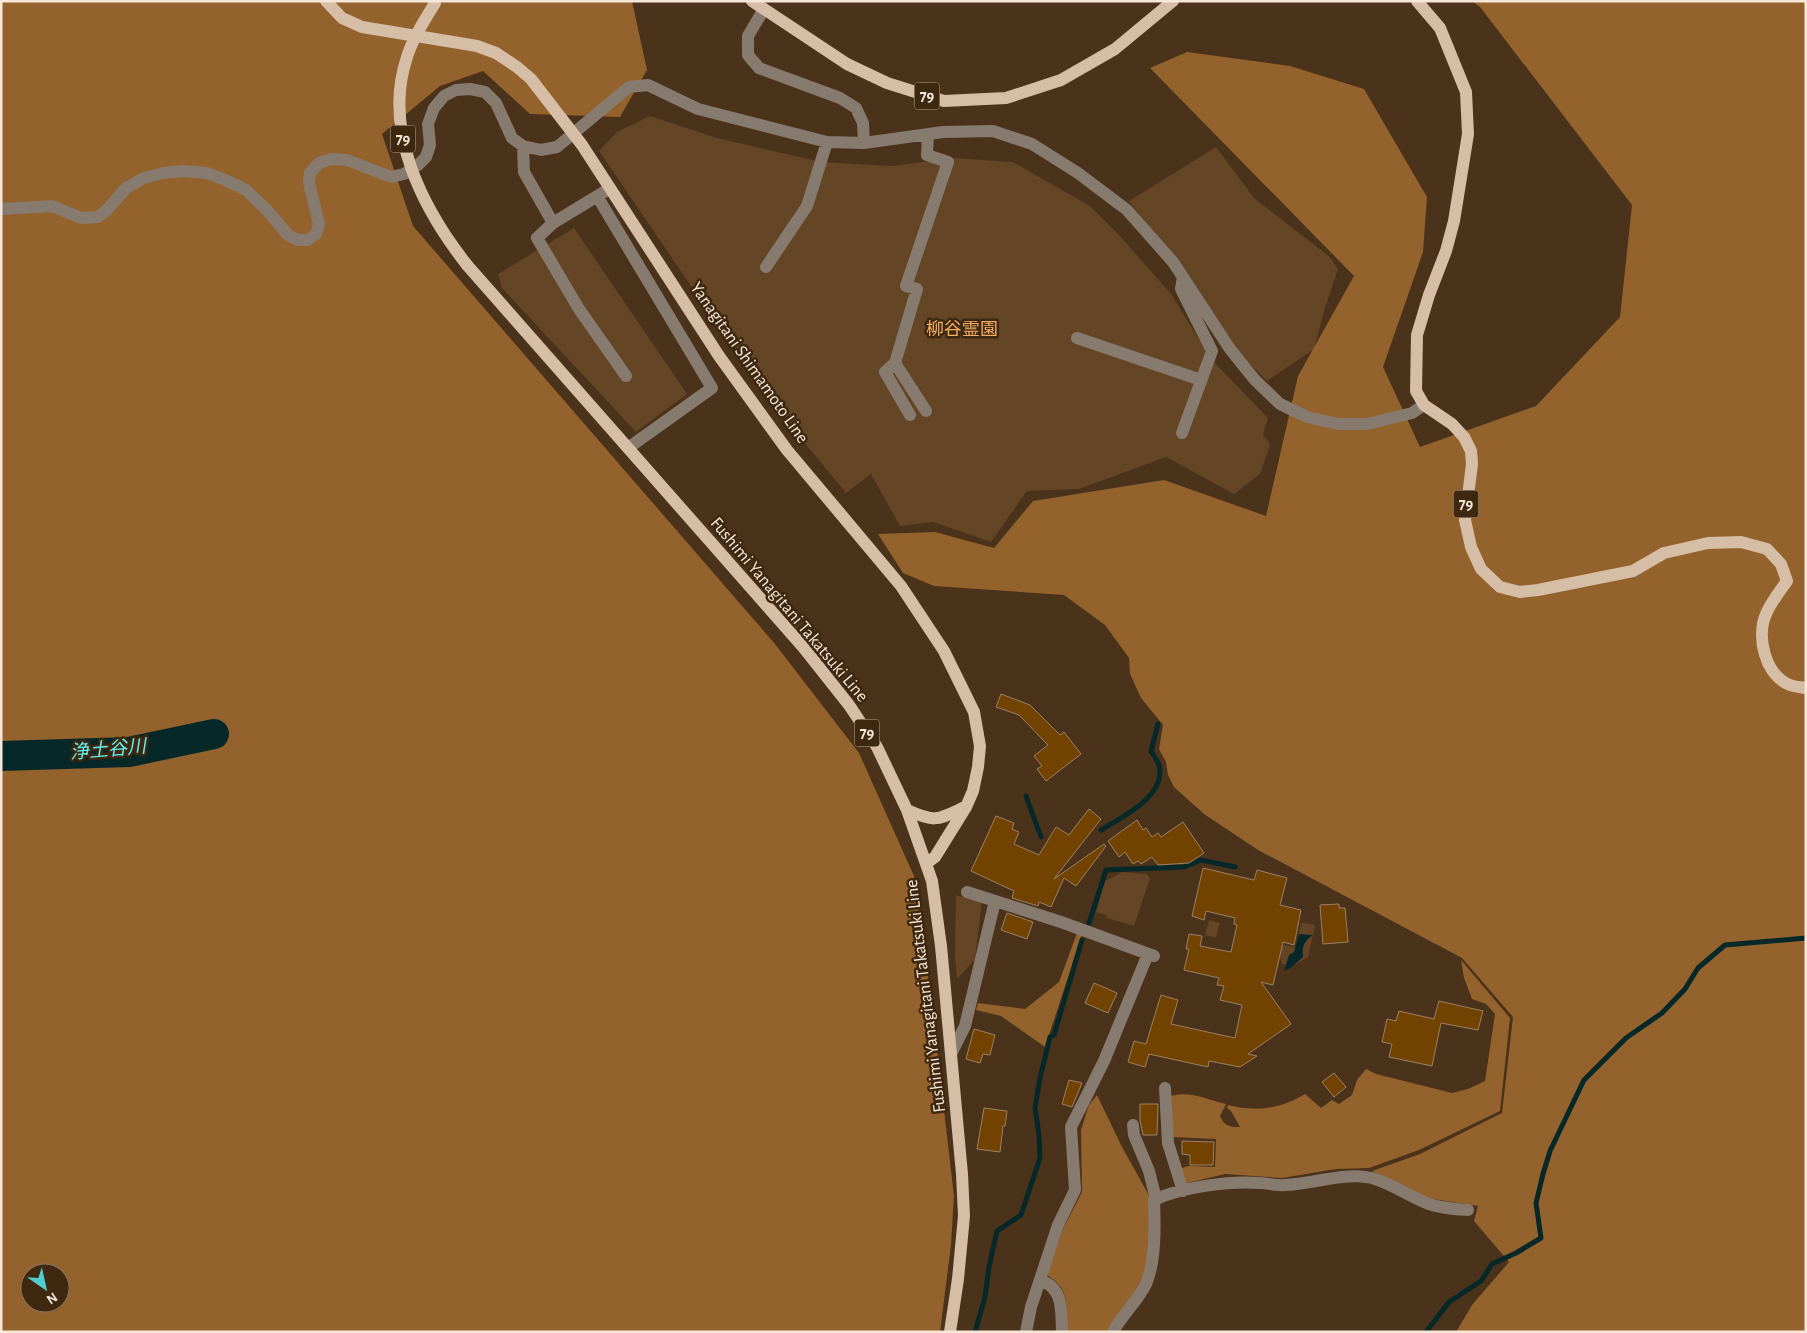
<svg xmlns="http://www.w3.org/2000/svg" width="1807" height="1333" font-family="'Alegreya Sans','Noto Sans JP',sans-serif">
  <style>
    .green { fill: #644525 }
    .forest { fill: #94622c; fill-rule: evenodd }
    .water { fill: #062829 }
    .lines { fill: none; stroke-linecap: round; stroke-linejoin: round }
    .stream { stroke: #062829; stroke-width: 5 }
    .river { stroke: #062829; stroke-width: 30 }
    .building { fill: #724201; stroke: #9c8167 }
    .minor { stroke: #877b70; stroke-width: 12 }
    .major { stroke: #d6bda6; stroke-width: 12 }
    .major-bridge { stroke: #d6bda6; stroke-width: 12 }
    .labels { text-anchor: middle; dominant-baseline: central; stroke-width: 5; stroke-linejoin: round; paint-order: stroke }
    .shield { fill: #3f2810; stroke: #bfae9d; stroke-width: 1 }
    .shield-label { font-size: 16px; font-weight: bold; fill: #f6e7d9 }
    .park-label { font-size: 18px; fill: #f7ae63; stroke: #3f2810 }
    .street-label { font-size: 18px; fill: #f6e7d9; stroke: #3f2810 }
    .water-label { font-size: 19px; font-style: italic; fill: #5ff4f9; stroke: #3f2810 }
  </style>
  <rect width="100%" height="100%" fill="#4a321b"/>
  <!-- green -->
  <path class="green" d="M650,116L717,138L821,162L892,166L953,158L1013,162L1090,206L1121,237L1171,294L1211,359L1268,418L1263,434L1270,445L1260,474L1234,494L1166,457L1079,489L1027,491L991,542L933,522L900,526L871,474L846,493L766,396L599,151L617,132Z
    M1216,147L1254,198L1330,257L1338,269L1325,308L1314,349L1267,381L1229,343L1189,277L1129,201Z
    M574,228L687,394L636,432L502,288L498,274Z
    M1122,872L1147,874L1150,878L1134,926L1107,918L1106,915L1096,912L1105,881Z
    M956,895L982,902L975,959L957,979L955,956Z
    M1209,920L1220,923L1216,938L1205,935Z
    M1303,923L1313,924L1315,926L1308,957L1293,966L1282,964L1280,957L1272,956L1275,943L1293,947L1296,946L1301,924Z"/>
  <!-- forest -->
  <path class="forest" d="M1,1H632L647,70L620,117L530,114L483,71L440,86L382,134L413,226L775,644L859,753L914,876L932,1007L954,1196L951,1245L940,1332H1ZM30,1273H60V1303H30Z
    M1472,1H1806V1332H1456L1472,1305L1509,1262L1474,1221L1478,1206L1427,1198L1372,1171L1420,1154L1502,1113L1513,1017L1462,958L1258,850L1204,814L1174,787L1168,775L1166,762L1159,749L1163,725L1141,698L1130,674L1129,658L1105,625L1064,595L934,586L903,573L878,534L935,532L994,548L1033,501L1164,480L1266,516L1298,376L1354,276L1150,68L1187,52L1290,66L1364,89L1427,197L1423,252L1383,367L1420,447L1536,406L1620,317L1632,205L1480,7Z
    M1077,933L1082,935L1045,1047L1001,1016L976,1010L978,1003L1025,1009L1059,982Z
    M1461,960L1510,1018L1500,1111L1419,1150L1369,1168L1336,1169L1282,1178L1225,1174L1183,1184L1179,1169L1188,1166L1215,1167L1216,1139L1172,1137L1171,1096C1189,1090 1209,1100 1226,1104L1220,1116C1224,1126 1230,1127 1240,1127L1231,1111L1227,1108L1228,1105C1255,1112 1281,1109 1305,1094L1321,1108L1332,1100L1339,1104L1352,1095L1357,1080L1366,1069L1376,1074L1452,1093L1468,1089L1485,1081L1495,1014L1486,1004L1472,999L1464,978Z
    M1097,1095L1122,1147L1151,1199L1153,1232L1143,1281L1108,1332H1067C1066,1306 1071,1290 1047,1275L1064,1227L1082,1192L1081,1130L1089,1105Z"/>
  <!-- water -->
  <path class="water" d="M1299,934L1313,935C1304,941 1302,946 1303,957L1292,967L1284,971L1289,955L1294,952Z"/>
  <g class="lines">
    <!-- stream -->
    <path class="stream" d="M1026,796L1041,837
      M1101,830C1122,817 1167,796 1159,765C1157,760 1154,756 1151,751L1158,724
      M1089,923L1106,870L1184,867L1201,860L1235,867
      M975,1332L985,1297L989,1267L997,1231L1021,1215L1040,1158L1039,1135L1035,1108L1040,1078L1050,1037L1054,1035L1082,940
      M1426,1332L1449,1302L1481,1281L1492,1264L1516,1253L1541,1238L1536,1203L1543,1174L1550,1151L1584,1080L1626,1038L1662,1013L1685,989L1698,968L1725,945L1806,938"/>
    <!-- river -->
    <path class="river" d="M1,756L129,752L214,734"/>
  </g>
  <!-- building -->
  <path class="building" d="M1001,694L1030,705L1060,735L1064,732L1081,754L1046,781L1037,769L1042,766L1034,756L1048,745L1019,715L996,707Z
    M1089,809L1101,819L1054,879L1104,844L1106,846L1076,886L1064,878L1051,907L1039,902L1038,906L1012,898L1014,891L971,871L996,816L1014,823L1012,829L1019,832L1014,844L1039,855L1056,827L1069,835Z
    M1137,820L1143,830L1146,828L1152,837L1158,833L1161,837L1183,822L1204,853L1189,863L1158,865L1152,857L1141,864L1138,861L1133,864L1125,852L1119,857L1108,841Z
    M1203,868L1254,880L1257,870L1287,878L1280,905L1301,910L1294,945L1283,942L1273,985L1261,982L1291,1024L1248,1054L1257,1056L1240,1067L1209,1061L1208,1067L1149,1054L1145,1067L1128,1062L1134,1041L1146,1044L1161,995L1178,1000L1171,1024L1235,1038L1242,1005L1220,1000L1224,986L1217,985L1219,978L1184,970L1189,949H1186L1189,934L1202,936L1200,946L1231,952L1237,925L1234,924L1235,918L1206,911L1204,920L1192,916Z
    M1339,904V908H1345L1348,942L1323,944L1320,905Z
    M1007,913L1033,922L1027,939L1001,930Z
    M1094,983L1117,993L1108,1013L1085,1003Z
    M1439,1001L1483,1011L1478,1030L1441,1023L1432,1066L1389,1057L1392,1044L1382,1042L1387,1019L1396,1021L1399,1011L1434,1019Z
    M974,1029L995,1035L990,1055L983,1054L980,1063L966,1059Z
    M1334,1073L1346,1087L1334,1097L1322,1082Z
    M1069,1080L1082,1083L1072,1107L1062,1104Z
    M1140,1104H1158L1157,1135H1143L1140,1120Z
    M984,1108L1007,1111L1005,1126H1003L1000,1152L977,1149Z
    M1182,1141L1214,1142L1213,1165H1190V1155L1182,1154Z"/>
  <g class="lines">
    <!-- minor -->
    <path class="minor" d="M764,9L748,36V55L759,68L840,98L856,108L863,123L864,143
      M523,146L524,172L553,223L537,238L579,309L626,376
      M597,196L712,388L628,448
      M1,209L52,206L81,218L98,217L107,210L126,188L144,178L163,173L183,171L207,173L225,180L246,190L266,209L288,235L298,240H308L316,234L319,224L309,183L310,173L319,163L331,159L347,160L391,177L404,174L418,165L426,157L430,145L428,124L434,108L444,96L456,90L470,89L485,92L496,103L512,138L523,146L541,150L557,147L629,87L648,85L698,109L827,142L864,143L943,132L993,131L1032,144L1078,173L1127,210L1173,262L1230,349L1255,380L1280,404L1307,417L1338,424H1367L1412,413L1424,405
      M553,223L604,192
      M766,267L807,206L827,142
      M1077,338L1201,380
      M895,363L885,372L910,415
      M926,411L895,363L917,289L906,286L948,162L927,155L928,134
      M1182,433L1212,351L1181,289L1183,277
      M967,892L1061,922L1154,956
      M951,1054L965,1026L994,905
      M1165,1088L1168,1143L1183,1191
      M1133,1125L1134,1135L1149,1171L1156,1199
      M1040,1280C1064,1288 1061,1311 1062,1332
      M1026,1332L1031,1307L1058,1225L1075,1190L1071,1127L1104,1061L1148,954
      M1113,1332C1122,1315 1137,1302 1146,1284C1156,1261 1155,1224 1154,1200C1181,1187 1229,1181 1259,1183C1268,1183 1276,1186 1285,1185C1313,1184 1344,1172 1372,1178C1390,1183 1407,1195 1424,1202C1437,1208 1454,1209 1468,1210"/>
    <!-- major -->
    <path class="major" d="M326,1L342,18L362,27L477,46L496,53L517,67L531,79L582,145L719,356L787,450L901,586L944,651L974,712L980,746L978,767L973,791L966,807L935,857L927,863
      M752,1L847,64L887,83L944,101L1006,98L1061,80L1115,49L1173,1
      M1417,1L1440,28L1466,92L1468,134L1454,221L1446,251L1429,295L1417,335L1416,391L1424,405L1452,424L1464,437L1471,451L1472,464L1465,520L1471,547L1481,569L1500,587L1520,592L1538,590L1633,571L1664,553L1708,543L1741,542L1767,549L1781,564L1787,581C1780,591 1771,602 1766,614C1756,637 1765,675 1790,685C1795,687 1801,687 1806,688
      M467,265L803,647L849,705L877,747L907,810L932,881L941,946L962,1174L964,1216L958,1279L950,1332
      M907,810C936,823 937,820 965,807"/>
    <!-- major-bridge -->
    <path class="major-bridge" d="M435,3C424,21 413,38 407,57C382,131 423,209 467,265"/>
  </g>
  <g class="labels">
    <!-- shield labels -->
    <g class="shield">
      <rect x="914.5" y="82.5" width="25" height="27" rx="4"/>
      <rect x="390.5" y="125.5" width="25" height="27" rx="4"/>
      <rect x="1453.5" y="490.5" width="25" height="27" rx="4"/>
      <rect x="854.5" y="719.5" width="25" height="27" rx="4"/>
    </g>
    <g class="shield-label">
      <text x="927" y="96">79</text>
      <text x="403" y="139">79</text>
      <text x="1466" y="504">79</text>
      <text x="867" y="733">79</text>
    </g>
    <!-- park labels -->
    <g class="park-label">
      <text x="962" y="330">柳谷霊園</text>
    </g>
    <!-- street labels -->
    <g class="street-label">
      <text transform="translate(749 363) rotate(55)">Yanagitani Shimamoto Line</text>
      <text transform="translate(789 610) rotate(50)">Fushimi Yanagitani Takatsuki Line</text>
      <text transform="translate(926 996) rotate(-97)">Fushimi Yanagitani Takatsuki Line</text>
    </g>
    <!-- water labels -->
    <g class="water-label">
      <text transform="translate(108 750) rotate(-5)">浄土谷川</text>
    </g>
  </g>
  <!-- border -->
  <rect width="1807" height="1333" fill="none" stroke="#f6e7d9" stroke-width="5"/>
  <!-- north arrow -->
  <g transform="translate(45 1288) rotate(146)"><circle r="24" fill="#3f2810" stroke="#887460"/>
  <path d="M0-4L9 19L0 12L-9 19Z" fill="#51ccd1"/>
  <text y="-8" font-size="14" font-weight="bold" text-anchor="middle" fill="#f6e7d9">N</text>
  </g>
</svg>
